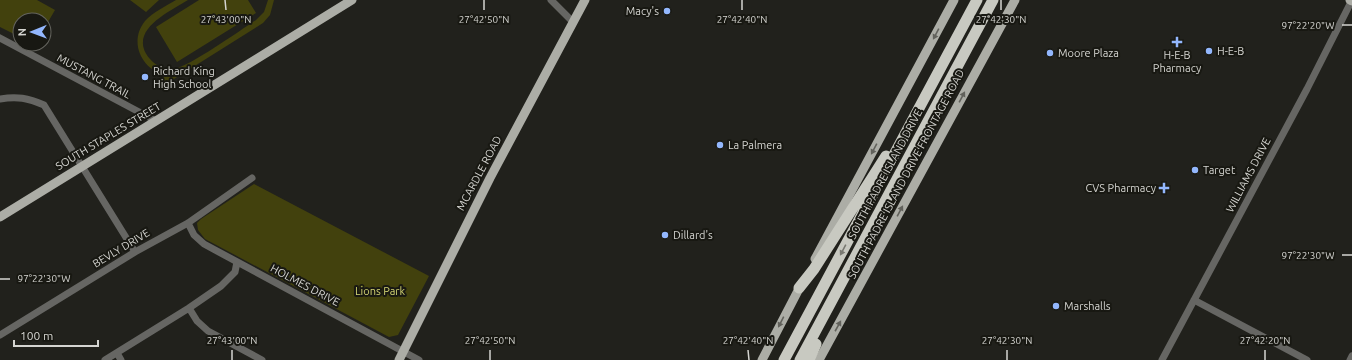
<svg xmlns="http://www.w3.org/2000/svg" width="1352" height="360" font-family="Ubuntu,sans-serif">
  <style>
    .green { fill: #42410d }
    .lines { fill: none; stroke-linecap: round; stroke-linejoin: round }
    .minor { stroke: #666663; stroke-width: 7 }
    .major { stroke: #acada6; stroke-width: 9 }
    .highway { stroke: #c8c9c1; stroke-width: 11 }
    .oneway { fill: #62625c }
    .oneway2 { fill: #797972 }
    .ticks { fill: none; stroke: #d5d5d1; stroke-width: 1.5 }
    .poi-dot { fill: #93b7fd; stroke: #181812; stroke-width: 1.5 }
    .labels { text-anchor: middle; dominant-baseline: central; stroke-width: 4; stroke-linejoin: round; paint-order: stroke }
    .poi-label { font-size: 11px; fill: #d5d5d1; stroke: #181812; text-anchor: start }
    .street-label { font-size: 11px; fill: #d5d5d1; stroke: #181812 }
    .park-label { font-size: 11px; fill: #d3d474; stroke: #181812 }
    .ticks-label { font-size: 10px; text-anchor: middle; fill: #d5d5d1; stroke: #181812; stroke-width: 4; stroke-linejoin: round; paint-order: stroke }
  </style>
  <rect width="100%" height="100%" fill="#21211c"/>
  <!-- green -->
  <path class="green" d="M0,0H37L55,10L44,29V20H20V37L0,27Z
    M130,0H159L146,12Z
    M176,0H188C169,12 126,31 150,59C156,66 165,70 174,69C190,66 239,31 256,20L264,12L268,0H274L270,15L263,23L166,84L163,78L167,75C142,71 128,42 145,21C153,12 166,6 176,0Z
    M199,0H248L256,13L177,62L156,27Z
    M254,184L429,276L398,335L389,337L205,239L198,230L197,223L201,219Z"/>
  <g class="lines">
    <!-- minor -->
    <path class="minor" d="M551,0L573,22
      M0,38L156,121
      M0,99C17,96 28,98 44,105L135,252
      M188,223L194,235L204,244L419,360
      M1194,300L1307,360
      M189,308L197,321L208,331L262,360
      M0,335L135,252L188,223L252,178
      M117,353L121,360
      M105,360L189,308L221,286L235,272L237,262
      M1162,360L1307,89L1352,0
      M1350,360L1352,356"/>
    <!-- major -->
    <path class="major" d="M1350,0L1352,1
      M0,217L352,0
      M815,259L954,0
      M399,360L490,178L585,0
      M762,360L802,283
      M819,360L1015,0"/>
    <!-- highway -->
    <path class="highway" d="M799,288L814,269L886,156
      M784,360L977,0
      M800,360L993,0
      M809,360L816,344"/>
  </g>
  <!-- one-way arrows -->
  <defs><path id="oneway-solid" d="M-6-.8H1V-3.2L6.5 0L1 3.2V.8H-6Z"/></defs>
  <g class="oneway">
    <use href="#oneway-solid" transform="translate(936 34) rotate(118)"/>
    <use href="#oneway-solid" transform="translate(962 97) rotate(-62)"/>
    <use href="#oneway-solid" transform="translate(874 149) rotate(118)"/>
    <use href="#oneway-solid" transform="translate(900 211) rotate(-62)"/>
    <use href="#oneway-solid" transform="translate(781 322) rotate(117)"/>
    <use href="#oneway-solid" transform="translate(838 326) rotate(-61)"/>
  </g>
  <use class="oneway2" href="#oneway-solid" transform="translate(843 250) rotate(118)"/>
  <!-- ticks -->
  <path class="ticks" d="M225,0L226,10M484,0V10M742,0V10M1001,0V10M1342,25H1352M1342,255H1352M0,279H10M232,350V360M490,350V360M748,350L749,360M1007,350V360M1265,350V360"/>
  <!-- markers -->
  <g class="poi-dot">
    <circle cx="667" cy="11" r="4"/>
    <path d="M1175 36h4v4h4v4h-4v4h-4v-4h-4v-4h4z"/>
    <circle cx="1209" cy="51" r="4"/>
    <circle cx="1050" cy="53" r="4"/>
    <circle cx="145" cy="77" r="4"/>
    <circle cx="720" cy="145" r="4"/>
    <circle cx="1195" cy="170" r="4"/>
    <path d="M1162 182h4v4h4v4h-4v4h-4v-4h-4v-4h4z"/>
    <circle cx="665" cy="235" r="4"/>
    <circle cx="1056" cy="306" r="4"/>
  </g>
  <g class="labels">
    <!-- poi labels -->
    <g class="poi-label">
      <text x="659" y="11" text-anchor="end">Macy's</text>
      <text x="1217" y="51">H-E-B</text>
      <text x="1058" y="53">Moore Plaza</text>
      <text x="1177" y="55" text-anchor="middle">H-E-B<tspan x="1177" dy="13">Pharmacy</tspan></text>
      <text x="153" y="71">Richard King<tspan x="153" dy="13">High School</tspan></text>
      <text x="728" y="145">La Palmera</text>
      <text x="1203" y="170">Target</text>
      <text x="1156" y="188" text-anchor="end">CVS Pharmacy</text>
      <text x="673" y="235">Dillard's</text>
      <text x="1064" y="306">Marshalls</text>
    </g>
    <!-- street labels -->
    <g class="street-label">
      <text transform="translate(94 76) rotate(28)">MUSTANG TRAIL</text>
      <text transform="translate(108 136) rotate(-31)">SOUTH STAPLES STREET</text>
      <text transform="translate(479 173) rotate(-62)">MCARDLE ROAD</text>
      <text transform="translate(885 174) rotate(-62)">SOUTH PADRE ISLAND DRIVE</text>
      <text transform="translate(906 174) rotate(-62)">SOUTH PADRE ISLAND DRIVE FRONTAGE ROAD</text>
      <text transform="translate(1248 175) rotate(-62)">WILLIAMS DRIVE</text>
      <text transform="translate(121 248) rotate(-31)">BEVLY DRIVE</text>
      <text transform="translate(305 285) rotate(28)">HOLMES DRIVE</text>
    </g>
    <!-- park labels -->
    <g class="park-label">
      <text x="380" y="291">Lions Park</text>
    </g>
  </g>
  <g class="ticks-label">
    <text x="226" y="23">27°43'00"N</text>
    <text x="484" y="23">27°42'50"N</text>
    <text x="742" y="23">27°42'40"N</text>
    <text x="1001" y="23">27°42'30"N</text>
    <text x="1308" y="29">97°22'20"W</text>
    <text x="1308" y="259">97°22'30"W</text>
    <text x="44" y="282">97°22'30"W</text>
    <text x="232" y="344">27°43'00"N</text>
    <text x="490" y="344">27°42'50"N</text>
    <text x="748" y="344">27°42'40"N</text>
    <text x="1007" y="344">27°42'30"N</text>
    <text x="1265" y="344">27°42'20"N</text>
  </g>
  <!-- north arrow -->
  <g transform="translate(32 32) rotate(269)"><circle r="19" fill="#181812" stroke="#64645e"/>
  <path d="M0-3L7 15L0 10L-7 15Z" fill="#93b7fd"/>
  <text y="-6" font-size="11" font-weight="bold" text-anchor="middle" fill="#d5d5d1">N</text>
  </g>
  <!-- scale -->
  <path d="M14 340v6h84v-6" fill="none" stroke="#d5d5d1" stroke-width="2"/>
  <text x="20" y="340" font-size="12" fill="#d5d5d1" stroke="#181812" stroke-width="3" paint-order="stroke">100 m</text>
</svg>
